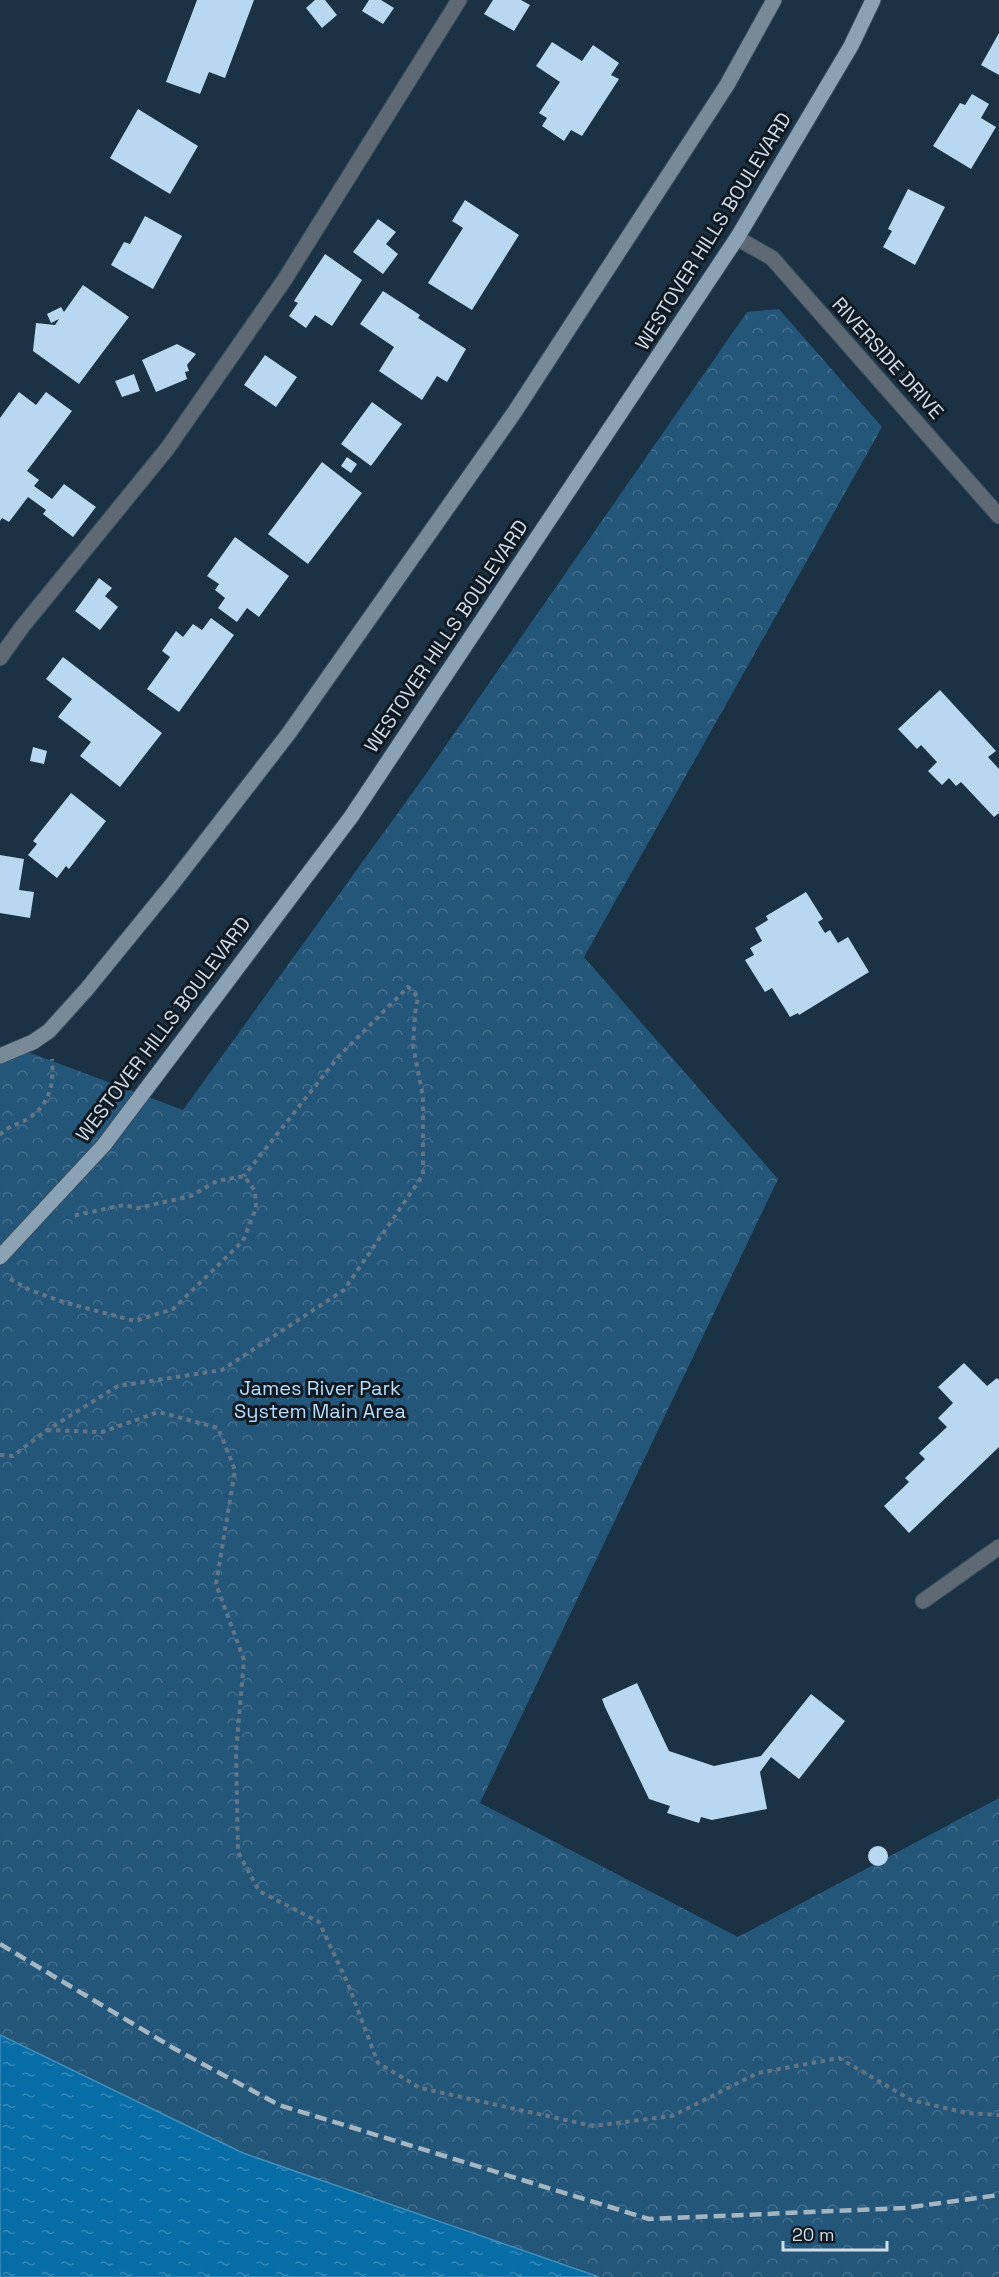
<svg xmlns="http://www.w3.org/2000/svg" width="999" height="2277" font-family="'Space Grotesk',sans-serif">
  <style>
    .park { fill: url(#park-crowns) }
    .water { fill: url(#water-ripples); stroke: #428fba; stroke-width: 1.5 }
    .building { fill: #b8d7f1 }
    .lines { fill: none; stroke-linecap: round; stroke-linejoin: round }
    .lane-casing { stroke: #374d5e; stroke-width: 17 }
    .street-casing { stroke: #374d5e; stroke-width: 17 }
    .secondary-casing { stroke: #374d5e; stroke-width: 17 }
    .primary-casing { stroke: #374d5e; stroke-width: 17 }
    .path { stroke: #617585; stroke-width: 4; stroke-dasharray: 4.5 4.5; stroke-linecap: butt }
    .lane { stroke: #5e6973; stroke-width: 15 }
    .street { stroke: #5e6973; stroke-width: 15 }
    .secondary { stroke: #788a98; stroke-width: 15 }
    .primary { stroke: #8ba2b5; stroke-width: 15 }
    .rail { stroke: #a5b6c3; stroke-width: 4.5; stroke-dasharray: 12 6; stroke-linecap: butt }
    .labels { text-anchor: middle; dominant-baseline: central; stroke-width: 6; stroke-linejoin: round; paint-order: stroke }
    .street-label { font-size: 20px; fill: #cfdde9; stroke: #0e1921 }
    .park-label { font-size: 20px; fill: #b6ddfd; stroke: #0e1921 }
  </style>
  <defs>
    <pattern id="park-crowns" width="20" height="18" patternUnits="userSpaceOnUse" patternTransform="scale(1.5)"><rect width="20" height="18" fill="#24567a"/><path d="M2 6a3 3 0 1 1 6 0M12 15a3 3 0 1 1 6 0" fill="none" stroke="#436e8d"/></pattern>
    <pattern id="water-ripples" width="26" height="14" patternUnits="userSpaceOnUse" patternTransform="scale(1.5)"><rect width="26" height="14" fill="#066da6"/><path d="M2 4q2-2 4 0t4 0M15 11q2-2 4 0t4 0" fill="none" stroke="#3588b6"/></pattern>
  </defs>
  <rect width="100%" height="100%" fill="#1a3244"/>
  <!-- park -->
  <path class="park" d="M779,309L882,427L584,957L778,1179L480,1803L738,1937L999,1798V2277H599L243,2153L0,2035V1056L20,1049L183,1110L426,774L747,312Z"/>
  <!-- water -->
  <path class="water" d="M0,2035L243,2153L599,2277H0Z"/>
  <!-- building -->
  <path class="building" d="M197,0H254L225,78L209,72L200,94L166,82Z
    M315,0H325L337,15L322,28L306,8Z
    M369,0H381L394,8L383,24L362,11Z
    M493,0H521L530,5L514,31L484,14Z
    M999,33V75L981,65Z
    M552,42L582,61L593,45L619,63L611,75L619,79L582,136L571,130L564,141L542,126L547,118L539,113L560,82L536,66Z
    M972,94L989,104L981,118L996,127L971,169L933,146L960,103L965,105Z
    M138,109L198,146L170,194L110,158Z
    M908,189L945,207L915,265L883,247L892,231L888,229Z
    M465,200L519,235L472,310L428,283L463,228L452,221Z
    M145,216L182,236L153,289L111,265L124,242L130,244Z
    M378,219L396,232L386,244L398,254L383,274L353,252Z
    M325,254L362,280L332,326L315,315L306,328L289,316L298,303L294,301Z
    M83,285L129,317L79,384L33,351L36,323L55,325L59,319L51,323L47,314L61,307L64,312Z
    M383,291L420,315L418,318L466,349L447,382L437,376L422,400L379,371L394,347L360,324Z
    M177,344L196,354L187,365L189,371L185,372L187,379L156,392L142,360Z
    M265,355L297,377L276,407L244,385Z
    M134,374L140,391L122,397L115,381Z
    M19,392L36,405L46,392L72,411L27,471L39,480L34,486L52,499L64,484L96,507L73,537L43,514L46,510L28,497L9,522L2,518L0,521V418Z
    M372,402L402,424L371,466L341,444Z
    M347,457L357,464L351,473L341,466Z
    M322,462L362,493L308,564L268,534Z
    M235,537L289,576L259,617L247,608L237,622L218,608L225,598L215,590L219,584L207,576Z
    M99,578L112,588L105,596L118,607L100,630L75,611Z
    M211,618L234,635L179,712L147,689L170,657L162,651L176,631L183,637L193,624L202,630Z
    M63,657L162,733L120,787L80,756L91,742L58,717L72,699L46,679Z
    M940,690L996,751L988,757L999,769V813L994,817L961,782L956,786L949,778L942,785L928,771L937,762L921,745L917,749L898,729Z
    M33,747L47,751L44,764L30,761Z
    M71,793L106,821L69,869L66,866L57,878L28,855L37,844L33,841Z
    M0,855L24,859L19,890L34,892L30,918L0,913Z
    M806,892L823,919L818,922L825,933L830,930L838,943L848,937L869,972L799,1015L798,1013L790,1017L772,988L765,992L745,960L754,955L750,948L762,941L755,928L768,920L766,916Z
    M964,1363L987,1386L997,1378L999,1380V1447L909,1533L884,1506L909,1482L905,1478L925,1459L919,1453L947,1427L938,1418L953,1403L938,1387Z
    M637,1683L669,1751L714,1766L761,1756L811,1694L845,1721L799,1779L771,1757L760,1772L767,1809L712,1820L701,1817L699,1823L667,1813L670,1806L649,1799L605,1707L602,1699Z
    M868 1856a10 10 0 1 1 20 0a10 10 0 1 1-20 0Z"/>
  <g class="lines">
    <!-- lane casing -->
    <g class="lane-casing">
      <path id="lane" d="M0,658L22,627L167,449L285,279L459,0"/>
    </g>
    <!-- street casing -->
    <g class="street-casing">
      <path id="street" d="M737,238L772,258L999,516
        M923,1601L999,1547"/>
    </g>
    <!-- secondary casing -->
    <g class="secondary-casing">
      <path id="secondary" d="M0,1056L33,1042L49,1031L86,990L170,887L289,733L514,413L727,85L774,0"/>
    </g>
    <!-- primary casing -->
    <g class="primary-casing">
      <path id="primary" d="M0,1257L104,1145L351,817L737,238L851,46L873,0"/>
    </g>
    <!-- path -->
    <path class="path" d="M0,1135C8,1125 19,1125 29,1118C50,1104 54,1084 52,1059
      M10,1279L30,1290L63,1302L135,1321L173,1309L243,1241L256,1208L255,1191L244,1176L217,1181L191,1196L138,1208L124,1205L72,1216
      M47,1430L102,1432L159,1412L218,1428L235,1470L216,1584L244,1660L236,1752L238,1852L259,1891L319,1922L348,1984L378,2063L420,2088L593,2126L672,2116L758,2073L839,2058L911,2100L967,2113L999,2115
      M0,1455L13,1456L47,1430L118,1386L222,1370L344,1290L423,1175V1096L413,1046L415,1013L418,997L408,987L339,1056L244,1176"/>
    <!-- lane -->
    <use href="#lane" class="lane"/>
    <!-- street -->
    <use href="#street" class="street"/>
    <!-- secondary -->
    <use href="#secondary" class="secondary"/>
    <!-- primary -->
    <use href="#primary" class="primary"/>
    <!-- rail -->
    <path class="rail" d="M0,1944L175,2049L279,2105L649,2219L904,2208L999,2195"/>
  </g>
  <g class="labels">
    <!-- street labels -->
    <g class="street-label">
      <text transform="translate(713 231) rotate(-58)">WESTOVER HILLS BOULEVARD</text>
      <text transform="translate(888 358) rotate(48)">RIVERSIDE DRIVE</text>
      <text transform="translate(446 636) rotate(-56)">WESTOVER HILLS BOULEVARD</text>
      <text transform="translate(163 1029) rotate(-53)">WESTOVER HILLS BOULEVARD</text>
    </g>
    <!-- park labels -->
    <g class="park-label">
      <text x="320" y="1388">James River Park<tspan x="320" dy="23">System Main Area</tspan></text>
    </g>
  </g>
  <!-- scale -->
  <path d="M783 2241v9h104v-9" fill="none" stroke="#cfdde9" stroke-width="3"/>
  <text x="792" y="2241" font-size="18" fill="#cfdde9" stroke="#0e1921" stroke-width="4.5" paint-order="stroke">20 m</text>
</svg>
